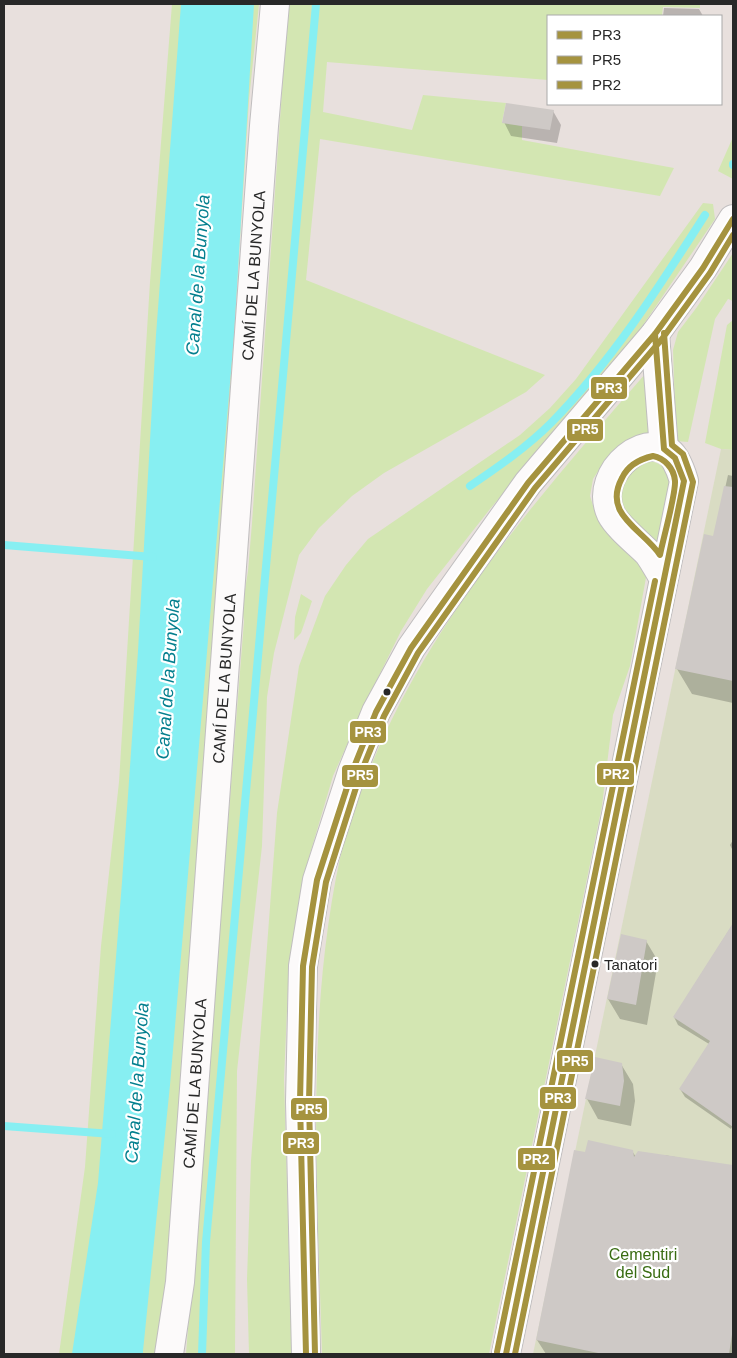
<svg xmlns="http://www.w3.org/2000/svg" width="737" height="1358" font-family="Helvetica,sans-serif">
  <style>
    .green { fill: #d3e6b2 }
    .cemetery { fill: #d9dcc3 }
    .water { fill: #87eff2 }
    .shadow { fill: #0003 }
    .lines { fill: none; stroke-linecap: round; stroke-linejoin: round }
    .stream { stroke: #87eff2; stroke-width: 8 }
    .building { fill: #cec9c6 }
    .minor-casing { stroke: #c0bebf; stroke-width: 30 }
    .minor { stroke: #fcfafa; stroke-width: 28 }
    .bus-1-casing { stroke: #fff; stroke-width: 10 }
    .bus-2-casing { stroke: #fff; stroke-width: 10 }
    .bus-3-casing { stroke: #fff; stroke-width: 10 }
    .bus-1 { stroke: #a5933f; stroke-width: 6 }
    .bus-2 { stroke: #a5933f; stroke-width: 6 }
    .bus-3 { stroke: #a5933f; stroke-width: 6 }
    .bus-dot { fill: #282828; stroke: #fff; stroke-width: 2 }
    .labels { text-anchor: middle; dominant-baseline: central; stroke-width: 4.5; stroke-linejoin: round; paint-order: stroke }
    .bus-label { font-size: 15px; fill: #282828; stroke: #fff; text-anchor: start }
    .street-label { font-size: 16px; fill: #282828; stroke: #fff }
    .park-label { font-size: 16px; fill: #396c12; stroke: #fff }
    .water-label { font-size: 18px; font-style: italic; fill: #037f8e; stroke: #fff }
    .line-badge { stroke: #fff; stroke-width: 2 }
    .badge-label { font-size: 14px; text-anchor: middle; font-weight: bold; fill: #fff }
  </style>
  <rect width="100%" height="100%" fill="#e8e0dd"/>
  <!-- green -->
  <path class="green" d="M172,4H193L192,101L86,1354H59L85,1167L101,946L119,782L150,282Z
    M233,4H259L249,100L195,935L169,1258L157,1354H131Z
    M288,4H700V8L663,7L662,16H548V80L327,62L323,112L412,130L423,95L506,103L502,122L522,126V140L674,168L660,196L320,139L306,280L545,375L526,392L384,473L352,496L319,528L299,555L274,653L267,697L262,846L237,1071L235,1354H186L244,621L242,608L248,571L252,523Z
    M733,137V179L718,171Z
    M703,203L713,204L715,219L633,340L490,509L427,589L401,631L368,698L333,776L302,881L289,964L284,1079L292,1354H249L247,1279L251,1161L277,813L299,666L325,596L346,565L368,539L520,435L550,408L576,379Z
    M733,253V301L728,299L715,319L688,442L676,441L673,350L678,332L697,307Z
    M733,320V450L721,449L705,443L727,325Z
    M646,373L651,436L627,441L606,459L593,479L590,496L596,515L647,572L630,666L613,715L602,806L489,1354H322C317,1180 304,1002 346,832C350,813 360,794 367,776C426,624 540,495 646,373Z
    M647,461C687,462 663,527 659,551L626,516L620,504V478Z
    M301,594L312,601L301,633L294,640L295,617Z"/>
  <!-- cemetery -->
  <path class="cemetery" d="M721,449L733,450V1354H533Z"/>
  <!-- water -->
  <path class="water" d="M181,4H254L234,336L170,1085L143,1351V1354H72L98,1183L122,882L138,651L156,335Z"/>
  <!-- shadow -->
  <path class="shadow" d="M664,8L699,9L703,16H663Z
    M553,111L561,125L557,143L511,136L504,122Z
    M728,475L733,476V703L692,694L677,669L714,538Z
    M733,840V851L730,845Z
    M733,924V1125L731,1129L685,1097L680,1089L709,1044L678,1025L674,1017Z
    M646,941L658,961L647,1025L620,1019L608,999Z
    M621,1064L633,1084L635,1101L631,1126L598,1119L587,1099Z
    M632,1151L636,1157L663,1158L664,1155L733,1167V1354H546L537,1340L586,1154Z"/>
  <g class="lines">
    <!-- stream -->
    <path class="stream" d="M733,165V164
      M470,486C498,467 527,447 551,423C612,361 659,287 705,215
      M4,545L153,557
      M4,1126L112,1134
      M202,1354L206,1242L316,4"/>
  </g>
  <!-- building -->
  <path class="building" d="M506,103L554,110L550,130L502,123Z
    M724,486L733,487V681L675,669L704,534L713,536Z
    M733,923V1127L679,1089L710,1041L673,1017Z
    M621,934L647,940L636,1005L607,999Z
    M595,1057L622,1063L624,1081L620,1106L585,1099Z
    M588,1140L633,1150L634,1157L638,1151L733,1165V1328L729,1354H603L536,1340L574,1150L585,1152Z"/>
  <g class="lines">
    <!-- minor casing -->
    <g class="minor-casing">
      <g id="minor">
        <path d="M655,334L664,449"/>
        <path id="s1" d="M169,1354L180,1282L264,126L275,4"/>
        <path d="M306,1354L300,1102L303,966L317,880L352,772L376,712L411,648L432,618L528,483L655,334L703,268L733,219"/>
        <path d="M506,1354L684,481C682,474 679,466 675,459C653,424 591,471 611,514C617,526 638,543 648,553C654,561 659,571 664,579"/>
      </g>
    </g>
    <!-- minor -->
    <use href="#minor" class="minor"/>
    <!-- bus-1 casing -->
    <g class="bus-1-casing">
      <path id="bus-1" d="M306,1354L300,1102L303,966L317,880L352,772L376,712L411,648L528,483L655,334L703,268L733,219
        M506,1354L684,481L675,458L664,449L655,334"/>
    </g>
    <!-- bus-2 casing -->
    <g class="bus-2-casing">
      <path id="bus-2" d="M315,1354L309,1102L312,967L326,882L360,775L384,716L418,653L535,488L662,339L710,273L733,235
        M515,1354L693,482L683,454L672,445L664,333"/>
    </g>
    <!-- bus-3 casing -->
    <g class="bus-3-casing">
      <path id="bus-3" d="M653,456C664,458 674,468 675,481C676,494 663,539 660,555C643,529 602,515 622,478C628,465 640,459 653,456Z
        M497,1352L655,581"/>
    </g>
    <!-- bus-1 -->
    <use href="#bus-1" class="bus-1"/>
    <!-- bus-2 -->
    <use href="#bus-2" class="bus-2"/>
    <!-- bus-3 -->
    <use href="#bus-3" class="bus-3"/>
  </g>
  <!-- markers -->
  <g class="bus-dot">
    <circle cx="387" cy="692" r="4.5"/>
    <circle cx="595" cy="964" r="4.5"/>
  </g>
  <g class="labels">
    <!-- bus labels -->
    <g class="bus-label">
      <text x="604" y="964">Tanatori</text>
    </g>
    <!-- street labels -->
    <g class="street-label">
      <text stroke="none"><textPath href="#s1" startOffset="1082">CAMÍ DE LA BUNYOLA</textPath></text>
      <text stroke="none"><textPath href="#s1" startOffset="678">CAMÍ DE LA BUNYOLA</textPath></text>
      <text stroke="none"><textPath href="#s1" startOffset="272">CAMÍ DE LA BUNYOLA</textPath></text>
    </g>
    <!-- park labels -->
    <g class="park-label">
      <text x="643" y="1254">Cementiri<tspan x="643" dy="18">del Sud</tspan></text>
    </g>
    <!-- water labels -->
    <g class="water-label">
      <text transform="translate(198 275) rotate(-86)">Canal de la Bunyola</text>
      <text transform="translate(168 679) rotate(-86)">Canal de la Bunyola</text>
      <text transform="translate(137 1083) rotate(-86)">Canal de la Bunyola</text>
    </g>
  </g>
  <g class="line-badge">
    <rect x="590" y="376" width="38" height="24" rx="5" fill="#a5933f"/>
    <rect x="566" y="418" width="38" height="24" rx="5" fill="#a5933f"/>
    <rect x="349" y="720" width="38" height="24" rx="5" fill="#a5933f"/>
    <rect x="596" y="762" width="39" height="24" rx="5" fill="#a5933f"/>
    <rect x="341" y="764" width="38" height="24" rx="5" fill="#a5933f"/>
    <rect x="556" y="1049" width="38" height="24" rx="5" fill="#a5933f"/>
    <rect x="539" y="1086" width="38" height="24" rx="5" fill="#a5933f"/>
    <rect x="290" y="1097" width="38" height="24" rx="5" fill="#a5933f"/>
    <rect x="282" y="1131" width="38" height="24" rx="5" fill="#a5933f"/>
    <rect x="517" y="1147" width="39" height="24" rx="5" fill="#a5933f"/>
  </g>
  <g class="badge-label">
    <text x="609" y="393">PR3</text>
    <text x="585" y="434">PR5</text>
    <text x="368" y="737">PR3</text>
    <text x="616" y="779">PR2</text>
    <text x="360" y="780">PR5</text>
    <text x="575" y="1066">PR5</text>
    <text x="558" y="1103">PR3</text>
    <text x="309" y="1114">PR5</text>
    <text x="301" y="1148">PR3</text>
    <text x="536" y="1164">PR2</text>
  </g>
  <!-- border -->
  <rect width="737" height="1358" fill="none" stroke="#282828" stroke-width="10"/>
  <!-- legend -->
  <rect x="547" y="15" width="175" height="90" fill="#ffffff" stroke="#a9a9a9"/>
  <rect x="557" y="31" width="25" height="8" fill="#a5933f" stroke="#a9a9a9"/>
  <text x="592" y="40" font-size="15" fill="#282828">PR3</text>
  <rect x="557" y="56" width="25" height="8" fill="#a5933f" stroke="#a9a9a9"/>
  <text x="592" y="65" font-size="15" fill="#282828">PR5</text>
  <rect x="557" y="81" width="25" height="8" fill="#a5933f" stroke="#a9a9a9"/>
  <text x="592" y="90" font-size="15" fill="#282828">PR2</text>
</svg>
